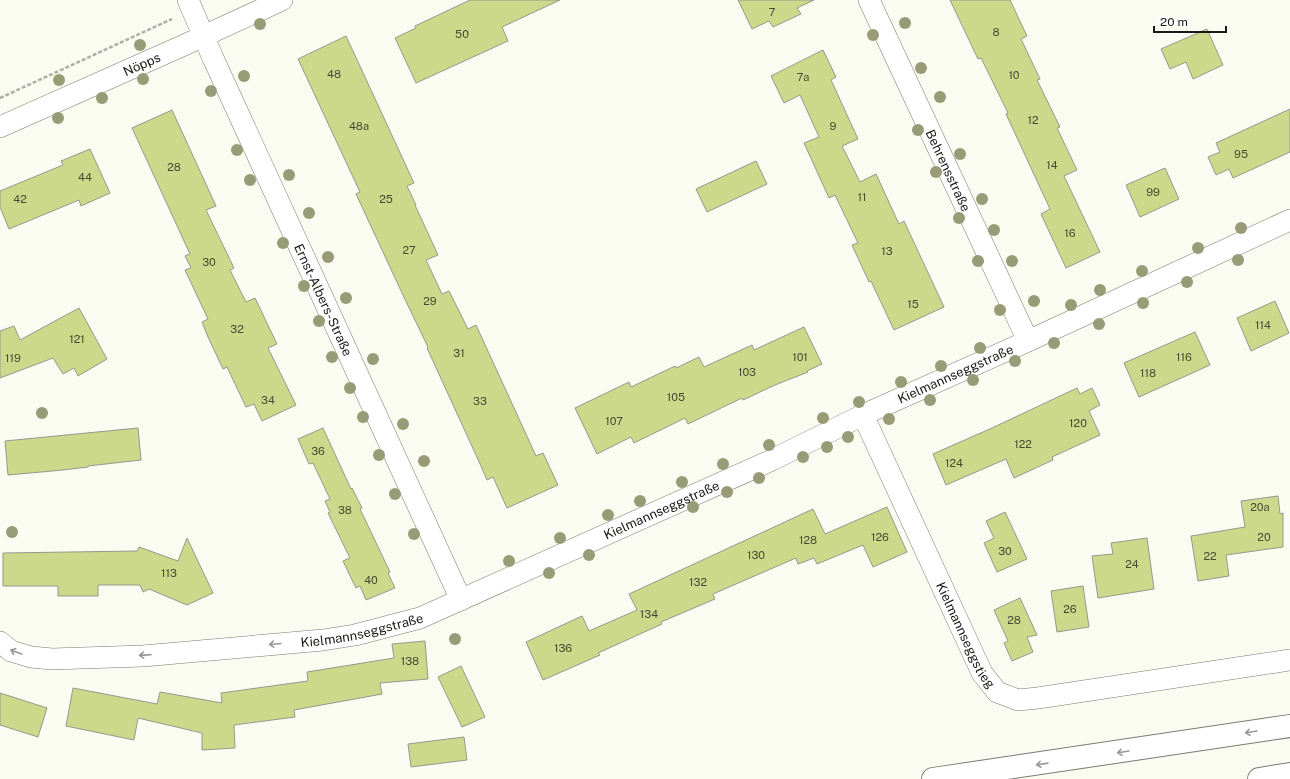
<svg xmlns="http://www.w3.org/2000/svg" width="1290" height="779" font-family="'Public Sans',sans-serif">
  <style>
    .building { fill: #ccd98b; stroke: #95988d }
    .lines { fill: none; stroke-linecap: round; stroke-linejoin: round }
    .minor-casing { stroke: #797b71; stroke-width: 22 }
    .motorway-casing { stroke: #797b71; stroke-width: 24 }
    .path { stroke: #afb0a8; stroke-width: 2.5; stroke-dasharray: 4 2; stroke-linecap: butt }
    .minor { stroke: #fff; stroke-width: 21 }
    .motorway { stroke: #fff; stroke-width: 22 }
    .tree { fill: #979c77 }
    .oneway { stroke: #989896 }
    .labels { text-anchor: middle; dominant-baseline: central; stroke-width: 3.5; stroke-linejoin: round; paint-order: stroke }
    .number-label { font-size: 11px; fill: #464933 }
    .street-label { font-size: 13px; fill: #191916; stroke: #fff }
  </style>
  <rect width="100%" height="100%" fill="#fafcf1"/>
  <!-- building -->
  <path class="building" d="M470,0H560L502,27L508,41L416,83L395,38L416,28L415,26Z
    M738,0H814L797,8L801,14L773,27L769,21L752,29Z
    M950,0H1010L1027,36L1021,39L1040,79L1037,80L1060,127L1057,128L1077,170L1064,176L1100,252L1066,268L1041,214L1050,209L1006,114L1008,113L981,58L978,59Z
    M1207,29L1223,65L1193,79L1186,62L1170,69L1161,49Z
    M346,36L414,183L407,186L416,205H415L438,255L426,260L442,294L449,291L468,329L476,325L536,456L543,453L558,485L507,508L493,477L487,480L481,466L427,348L428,347L402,293L356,194L360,192L298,59Z
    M823,50L836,77L831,80L858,139L842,146L860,182L876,174L899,224L904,221L944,307L894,330L871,281L869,282L852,245L858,243L835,195L829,198L804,143L819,137L800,95L784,103L771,76Z
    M1290,109V152L1233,178L1229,169L1216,175L1208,157L1220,152L1216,143Z
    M172,110L216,206L206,210L234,268L230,270L246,302L255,298L277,344L268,348L296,405L262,421L254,404L246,407L227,367L223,369L208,337L202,322L208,319L185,270L191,268L185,256L190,254L132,128Z
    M90,149L110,193L81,206L79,200L9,229L0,207V191L63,165L61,161Z
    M756,161L767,184L707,212L696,189Z
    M1165,168L1179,199L1140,217L1126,185Z
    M1275,301L1289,333L1251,351L1237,318Z
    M79,308L107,359L78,376L74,368L63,374L53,358L0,378V331L14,326L20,340Z
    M804,327L822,364L807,371L808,372L775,385L743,400L742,398L688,424L685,418L634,443L631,437L597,454L575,408L629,382L631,387L675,366L676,368L699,357L704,367L752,345L754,350Z
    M1195,332L1210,365L1139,397L1124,363Z
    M1077,388L1080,394L1092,388L1100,405L1089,411L1100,435L1052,457L1053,460L1014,478L1006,459L946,485L933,454L992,428Z
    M138,428L141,460L88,466V467L63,470L8,475L5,441Z
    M323,428L351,489L352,488L362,508L360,509L390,572L388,573L395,588L366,600L360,586L356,588L343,561L350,558L328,513L330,512L325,501L330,499L313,463L309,464L298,439Z
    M1278,496L1280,514L1283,513V547L1226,555L1229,576L1198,581L1191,536L1245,527L1241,501Z
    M887,507L907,552L873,567L863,545L817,564L814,558L798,564L796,558L713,594L715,599L661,622L662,624L598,653L600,655L543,680L526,642L582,616L589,631L637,610L629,594L813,509L825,534Z
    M1005,512L1027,559L997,572L984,543L994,538L986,521Z
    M187,538L213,593L187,605L149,589L143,592L140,585H98V596H58V586H3V553L137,551L139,547L178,561Z
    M1147,538L1154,589L1098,598L1092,556L1113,554L1111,543Z
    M1083,586L1089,627L1057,632L1051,591Z
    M1020,598L1037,635L1027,637L1033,652L1012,661L1004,643L1008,641L994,610Z
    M425,641L428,679L380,683L382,694L294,710L295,717L234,725L235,748L202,750V733L138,718L134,740L66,726L73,688L157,704L160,692L222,703L221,693L308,681L307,672L394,658L392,644Z
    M461,666L485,717L462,727L438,677Z
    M0,693L47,708L38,737L0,725Z
    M464,737L467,760L411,767L408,744Z"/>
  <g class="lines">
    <!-- minor casing -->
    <g class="minor-casing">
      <g id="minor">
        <path id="s1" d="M188,0L213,58L461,600"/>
        <path id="s2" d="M869,0L1028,341"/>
        <path id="s3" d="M0,127L182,46L282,0"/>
        <path id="s4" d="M863,415L982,673L997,692L1018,700L1038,698L1290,660"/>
        <path id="s5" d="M0,642L11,651L31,657L52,659L143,656L323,640L355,635L420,618L772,460L863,415L1028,341L1290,220"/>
      </g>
    </g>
    <!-- motorway casing -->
    <g class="motorway-casing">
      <path id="motorway" d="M933,779L1290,726
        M1259,779L1290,774"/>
    </g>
    <!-- path -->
    <path class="path" d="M0,98L172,19"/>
    <!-- minor -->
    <use href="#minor" class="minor"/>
    <!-- motorway -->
    <use href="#motorway" class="motorway"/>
  </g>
  <!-- trees -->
  <g class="tree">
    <circle cx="905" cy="23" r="6"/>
    <circle cx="260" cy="24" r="6"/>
    <circle cx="873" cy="35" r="6"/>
    <circle cx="140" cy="45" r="6"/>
    <circle cx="921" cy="68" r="6"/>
    <circle cx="244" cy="76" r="6"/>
    <circle cx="143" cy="79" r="6"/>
    <circle cx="59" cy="80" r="6"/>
    <circle cx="211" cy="91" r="6"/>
    <circle cx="940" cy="97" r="6"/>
    <circle cx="102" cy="98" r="6"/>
    <circle cx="58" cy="118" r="6"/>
    <circle cx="918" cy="130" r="6"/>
    <circle cx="237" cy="150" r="6"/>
    <circle cx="960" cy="154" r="6"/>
    <circle cx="936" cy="172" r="6"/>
    <circle cx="289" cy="175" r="6"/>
    <circle cx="250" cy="180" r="6"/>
    <circle cx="982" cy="199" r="6"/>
    <circle cx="309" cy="213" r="6"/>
    <circle cx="959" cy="218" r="6"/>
    <circle cx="1241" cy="228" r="6"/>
    <circle cx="994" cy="230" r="6"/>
    <circle cx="283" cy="243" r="6"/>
    <circle cx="1198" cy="248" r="6"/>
    <circle cx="328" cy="257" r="6"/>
    <circle cx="1238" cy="260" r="6"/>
    <circle cx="978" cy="261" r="6"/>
    <circle cx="1012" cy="261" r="6"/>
    <circle cx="1142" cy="271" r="6"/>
    <circle cx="1187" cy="282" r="6"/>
    <circle cx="304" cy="286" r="6"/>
    <circle cx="1100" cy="290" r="6"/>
    <circle cx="346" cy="298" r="6"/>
    <circle cx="1034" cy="301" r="6"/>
    <circle cx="1143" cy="303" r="6"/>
    <circle cx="1071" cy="305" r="6"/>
    <circle cx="1000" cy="310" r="6"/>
    <circle cx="319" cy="321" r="6"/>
    <circle cx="1099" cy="324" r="6"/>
    <circle cx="1054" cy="343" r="6"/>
    <circle cx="980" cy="348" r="6"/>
    <circle cx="332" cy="357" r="6"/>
    <circle cx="373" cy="359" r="6"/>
    <circle cx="1015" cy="361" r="6"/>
    <circle cx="941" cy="366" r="6"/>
    <circle cx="973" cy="380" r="6"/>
    <circle cx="901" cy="382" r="6"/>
    <circle cx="350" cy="388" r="6"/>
    <circle cx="930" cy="400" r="6"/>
    <circle cx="859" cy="402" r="6"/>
    <circle cx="42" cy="413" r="6"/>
    <circle cx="363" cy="417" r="6"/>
    <circle cx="823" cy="418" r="6"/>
    <circle cx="889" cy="419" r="6"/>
    <circle cx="403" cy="424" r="6"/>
    <circle cx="848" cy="437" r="6"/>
    <circle cx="769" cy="445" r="6"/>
    <circle cx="827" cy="447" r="6"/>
    <circle cx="379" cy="455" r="6"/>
    <circle cx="803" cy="457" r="6"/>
    <circle cx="424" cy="461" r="6"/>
    <circle cx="723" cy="464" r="6"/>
    <circle cx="759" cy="478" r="6"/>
    <circle cx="682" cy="482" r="6"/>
    <circle cx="727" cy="492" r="6"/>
    <circle cx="395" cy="494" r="6"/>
    <circle cx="640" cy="501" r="6"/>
    <circle cx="693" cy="507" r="6"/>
    <circle cx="608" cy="515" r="6"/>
    <circle cx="12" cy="532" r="6"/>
    <circle cx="414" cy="534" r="6"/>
    <circle cx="560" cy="538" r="6"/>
    <circle cx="589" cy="555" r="6"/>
    <circle cx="509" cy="561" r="6"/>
    <circle cx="549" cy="573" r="6"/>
    <circle cx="455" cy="639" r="6"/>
  </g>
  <!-- one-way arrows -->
  <defs><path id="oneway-shaft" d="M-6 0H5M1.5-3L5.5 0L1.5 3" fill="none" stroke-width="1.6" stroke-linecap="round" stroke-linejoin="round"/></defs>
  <g class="oneway">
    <use href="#oneway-shaft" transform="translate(275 644) rotate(175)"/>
    <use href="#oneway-shaft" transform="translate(16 652) rotate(-160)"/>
    <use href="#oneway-shaft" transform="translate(145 655) rotate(176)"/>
    <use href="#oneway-shaft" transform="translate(1251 732) rotate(171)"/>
    <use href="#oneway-shaft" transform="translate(1123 752) rotate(171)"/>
    <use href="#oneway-shaft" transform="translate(1042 764) rotate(172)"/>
  </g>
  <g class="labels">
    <!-- number labels -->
    <g class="number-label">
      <text x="772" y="12">7</text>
      <text x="996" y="32">8</text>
      <text x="462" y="34">50</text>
      <text x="334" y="74">48</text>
      <text x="1014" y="75">10</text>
      <text x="803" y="77">7a</text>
      <text x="1033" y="120">12</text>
      <text x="359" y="126">48a</text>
      <text x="833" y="126">9</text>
      <text x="1241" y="154">95</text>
      <text x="1052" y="165">14</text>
      <text x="174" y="167">28</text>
      <text x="85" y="177">44</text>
      <text x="1153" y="192">99</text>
      <text x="862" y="197">11</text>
      <text x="20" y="199">42</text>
      <text x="386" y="199">25</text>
      <text x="1070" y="233">16</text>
      <text x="409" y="250">27</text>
      <text x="887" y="251">13</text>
      <text x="209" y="262">30</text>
      <text x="430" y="301">29</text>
      <text x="913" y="304">15</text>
      <text x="1263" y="325">114</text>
      <text x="237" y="329">32</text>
      <text x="77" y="339">121</text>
      <text x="459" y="353">31</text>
      <text x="800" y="357">101</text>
      <text x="1184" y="357">116</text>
      <text x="13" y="358">119</text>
      <text x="747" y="372">103</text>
      <text x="1148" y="373">118</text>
      <text x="676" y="397">105</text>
      <text x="268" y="400">34</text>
      <text x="480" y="401">33</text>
      <text x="614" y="421">107</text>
      <text x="1078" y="423">120</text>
      <text x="1023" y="444">122</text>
      <text x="318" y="451">36</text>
      <text x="954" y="463">124</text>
      <text x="1260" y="507">20a</text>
      <text x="345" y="510">38</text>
      <text x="880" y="537">126</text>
      <text x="1264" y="537">20</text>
      <text x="808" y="540">128</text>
      <text x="1005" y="551">30</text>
      <text x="756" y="555">130</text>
      <text x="1210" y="556">22</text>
      <text x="1132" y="564">24</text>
      <text x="169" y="573">113</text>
      <text x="371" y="580">40</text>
      <text x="698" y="582">132</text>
      <text x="1070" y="609">26</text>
      <text x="649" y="614">134</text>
      <text x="1014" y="620">28</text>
      <text x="563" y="648">136</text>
      <text x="410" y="661">138</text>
    </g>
    <!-- street labels -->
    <g class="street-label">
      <text stroke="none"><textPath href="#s3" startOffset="155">Nöpps</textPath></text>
      <text stroke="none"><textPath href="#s2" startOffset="188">Behrensstraße</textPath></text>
      <text stroke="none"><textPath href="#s1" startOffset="329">Ernst-Albers-Straße</textPath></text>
      <text stroke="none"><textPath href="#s5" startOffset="1016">Kielmannseggstraße</textPath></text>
      <text stroke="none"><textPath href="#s5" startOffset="692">Kielmannseggstraße</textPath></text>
      <text stroke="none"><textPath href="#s5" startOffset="368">Kielmannseggstraße</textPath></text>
      <text stroke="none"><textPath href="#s4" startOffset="243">Kielmannseggstieg</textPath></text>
    </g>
  </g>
  <!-- scale -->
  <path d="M1154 26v6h72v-6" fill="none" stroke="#191916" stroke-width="2"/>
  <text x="1160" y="26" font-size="12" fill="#191916" stroke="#ffffff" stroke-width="3" paint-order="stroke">20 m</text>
</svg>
